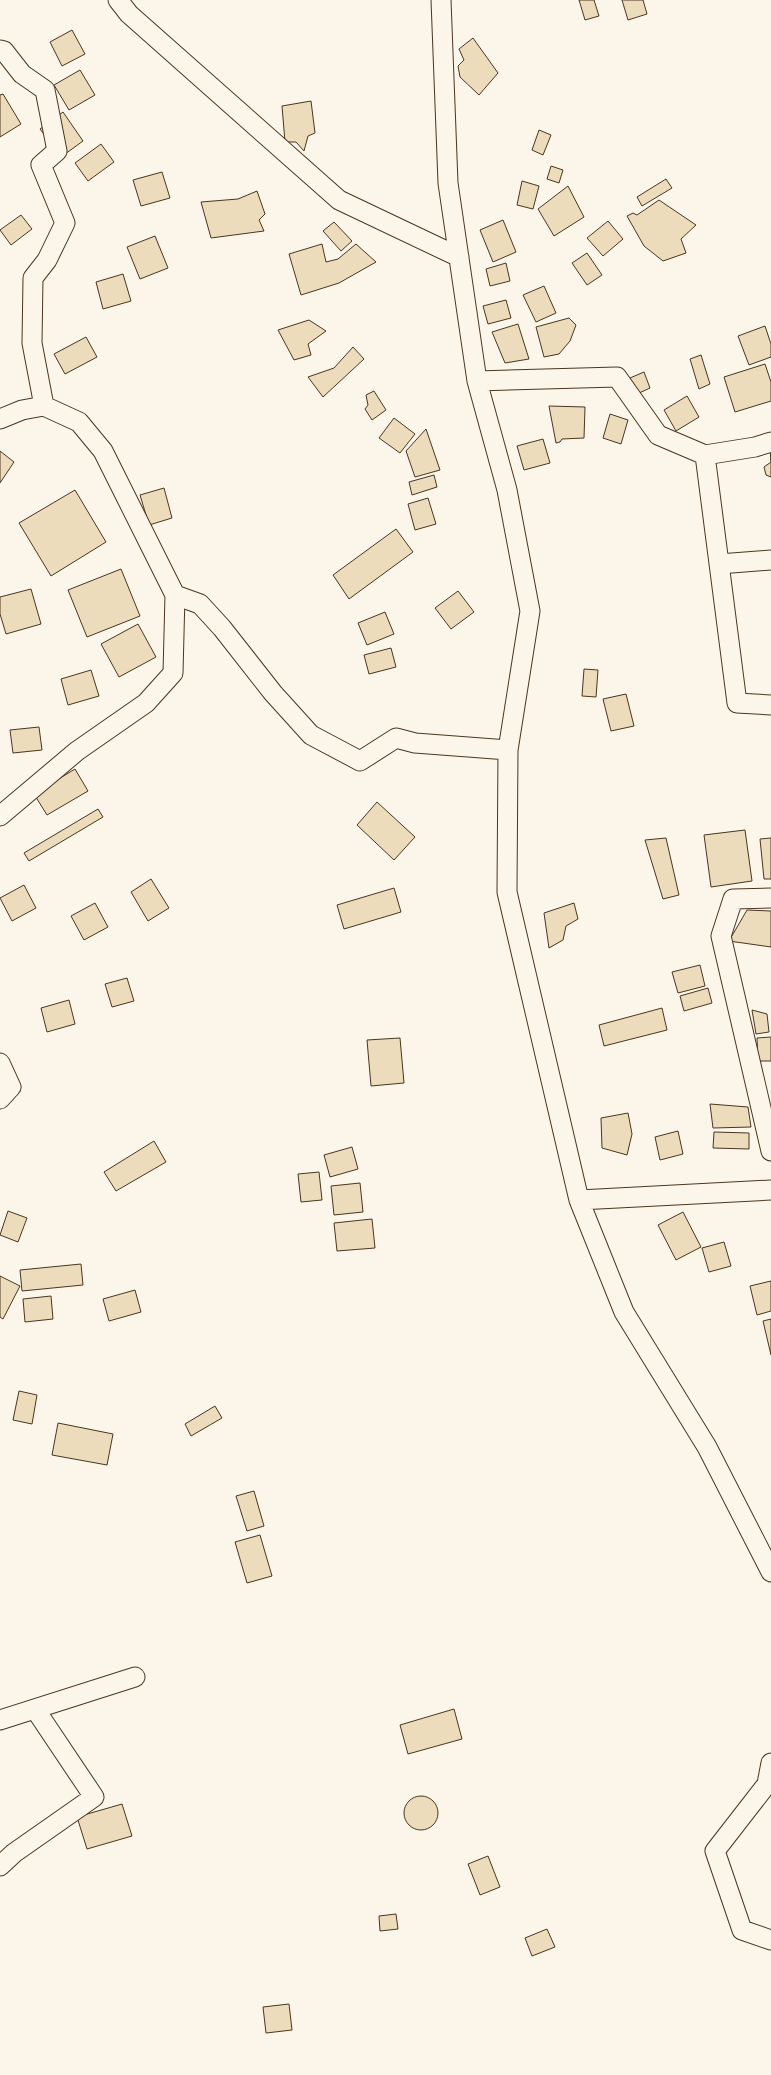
<svg xmlns="http://www.w3.org/2000/svg" width="771" height="2075" font-family="'DejaVu Sans',sans-serif">
  <style>
    .building { fill: #ecdcbc; stroke: #4a3520 }
    .lines { fill: none; stroke-linecap: round; stroke-linejoin: round }
    .minor-casing { stroke: #4a3520; stroke-width: 21 }
    .minor { stroke: #fbf6e9; stroke-width: 19 }
  </style>
  <rect width="100%" height="100%" fill="#fbf6e9"/>
  <!-- building -->
  <path class="building" d="M579,0H594L599,16L585,20Z
    M622,0H643L647,14L628,20Z
    M72,30L85,54L62,66L50,42Z
    M473,38L498,73L479,95L460,77L458,66L464,60L459,49Z
    M80,70L95,95L69,110L54,85Z
    M3,94L21,124L0,137V95Z
    M311,101L315,133L308,136L304,151L296,142H285L282,106Z
    M63,112L83,141L61,157L40,129Z
    M539,130L551,135L543,155L532,150Z
    M101,144L114,162L88,181L75,163Z
    M551,166L563,170L559,183L547,179Z
    M162,172L170,198L141,206L133,180Z
    M666,179L672,188L642,206L637,197Z
    M522,181L539,186L533,209L517,205Z
    M568,186L584,217L554,236L538,209Z
    M257,191L265,214L259,220L264,231L211,238L201,202L238,199Z
    M659,200L696,225L681,239L686,253L663,261L644,246L627,216L633,213L637,215Z
    M21,215L32,229L11,245L0,230Z
    M503,220L516,252L493,262L480,230Z
    M608,221L623,239L603,256L587,238Z
    M334,222L352,241L341,251L323,231Z
    M155,236L168,268L140,279L127,247Z
    M322,244L326,262L338,259L356,244L376,262L339,283L301,295L289,254Z
    M587,253L602,275L587,285L572,263Z
    M506,263L510,281L490,286L486,269Z
    M123,274L131,301L103,309L96,282Z
    M544,286L556,313L536,322L523,295Z
    M506,300L511,318L488,324L483,306Z
    M569,318L576,325L570,341L559,354L544,357L536,327Z
    M309,320L326,331L308,344L311,355L294,360L278,330Z
    M518,324L529,359L505,363L492,332Z
    M765,326L771,344V357L749,365L738,336Z
    M86,337L97,357L65,374L54,354Z
    M353,347L364,359L323,397L308,377L334,368Z
    M701,355L710,384L699,389L690,359Z
    M765,364L771,382V401L735,412L724,377Z
    M644,372L650,388L637,394L630,378Z
    M374,391L386,410L372,420L365,409L368,405L366,395Z
    M687,396L699,417L676,431L664,410Z
    M549,406L585,407L584,438L562,439L560,442L556,443Z
    M610,414L628,420L621,444L603,438Z
    M394,418L415,434L400,453L379,438Z
    M426,429L440,470L415,477L406,451Z
    M543,439L550,463L524,470L517,446Z
    M770,447H771V477L766,475L764,467L771,462Z
    M0,451L14,462L0,483Z
    M434,475L437,487L412,495L409,482Z
    M164,488L172,518L149,525L140,495Z
    M75,490L106,542L51,576L19,523Z
    M428,498L436,524L415,530L408,504Z
    M396,529L413,552L349,599L333,575Z
    M121,569L140,616L87,637L68,590Z
    M31,589L41,624L6,634L0,614V597Z
    M458,591L474,612L451,629L435,608Z
    M385,612L394,634L367,645L358,623Z
    M138,624L156,657L119,677L101,644Z
    M391,648L396,667L369,674L364,655Z
    M584,669L598,670L596,697L582,696Z
    M91,670L99,696L68,705L61,679Z
    M626,694L634,726L611,731L603,699Z
    M39,727L42,750L13,753L10,730Z
    M75,769L88,791L47,815L34,794Z
    M377,802L415,837L394,860L357,825Z
    M98,809L103,817L29,861L24,853Z
    M745,830L752,881L711,887L704,835Z
    M666,838L679,895L663,899L645,840Z
    M771,838V879H764L760,839Z
    M151,879L169,908L148,921L131,892Z
    M24,885L36,908L12,921L0,898Z
    M394,888L401,912L344,929L337,905Z
    M95,903L108,927L84,940L71,916Z
    M574,903L578,919L566,926L563,940L549,948L544,913Z
    M747,910L771,911V947L729,941Z
    M700,965L705,986L678,993L672,972Z
    M127,978L134,1001L112,1007L105,984Z
    M708,988L712,1003L684,1011L680,996Z
    M69,1000L75,1024L47,1032L41,1008Z
    M662,1008L667,1030L604,1046L599,1025Z
    M752,1010L767,1014L769,1032L756,1034Z
    M771,1037V1061H758L757,1038Z
    M400,1038L404,1083L371,1086L367,1040Z
    M710,1104L748,1107L751,1127L713,1128Z
    M628,1113L632,1134L627,1155L602,1148L601,1118Z
    M678,1131L683,1154L660,1160L655,1137Z
    M714,1132L749,1133V1149L713,1148Z
    M154,1141L166,1162L116,1191L104,1172Z
    M352,1147L358,1169L330,1177L324,1155Z
    M319,1172L322,1200L301,1202L298,1174Z
    M360,1183L363,1212L334,1215L331,1186Z
    M8,1211L27,1218L18,1242L0,1235Z
    M683,1212L701,1247L676,1260L658,1225Z
    M372,1219L375,1248L337,1251L334,1223Z
    M724,1242L731,1266L709,1272L702,1248Z
    M81,1264L83,1285L22,1291L20,1270Z
    M0,1276L20,1286L3,1319L0,1317Z
    M771,1281V1311L757,1315L750,1286Z
    M135,1290L141,1312L109,1321L103,1299Z
    M51,1296L53,1319L25,1322L23,1299Z
    M771,1319V1355L763,1321Z
    M19,1391L37,1395L32,1424L13,1420Z
    M215,1406L222,1418L191,1436L185,1424Z
    M58,1423L113,1434L107,1465L52,1455Z
    M254,1491L264,1526L247,1531L236,1496Z
    M260,1535L272,1576L247,1583L235,1542Z
    M454,1709L462,1739L408,1754L400,1725Z
    M404 1813a17 17 0 1 1 34 0a17 17 0 1 1-34 0Z
    M122,1804L132,1836L87,1849L77,1817Z
    M488,1856L500,1887L480,1895L468,1864Z
    M396,1914L398,1929L380,1931L379,1916Z
    M547,1929L555,1947L532,1956L525,1938Z
    M289,2004L292,2030L266,2033L263,2007Z"/>
  <g class="lines">
    <!-- minor casing -->
    <g class="minor-casing">
      <path id="minor" d="M118,0L129,14L339,200L459,257
        M441,0L448,183L477,381L507,490L530,611L508,750L507,892L579,1200L624,1312L707,1447L771,1572
        M0,50L4,51L22,74L45,90L57,151L41,165L65,223L47,260L33,278L32,343L44,406
        M477,381L617,377L658,435L705,455L755,447L771,442
        M0,419L22,410L44,406L79,422L103,451L175,595L200,604L222,628L273,693L311,735L360,761L396,738L415,743L508,750
        M705,455L737,703L771,705
        M719,564L771,560
        M0,816L77,751L146,703L173,673L175,595
        M771,898L733,899L721,936L771,1151
        M0,1063L11,1087L0,1099
        M579,1200L771,1190
        M0,1720L135,1677
        M771,1763L767,1784L715,1851L742,1930L771,1940
        M0,1866L14,1853L94,1797L35,1709"/>
    </g>
    <!-- minor -->
    <use href="#minor" class="minor"/>
  </g>
</svg>
